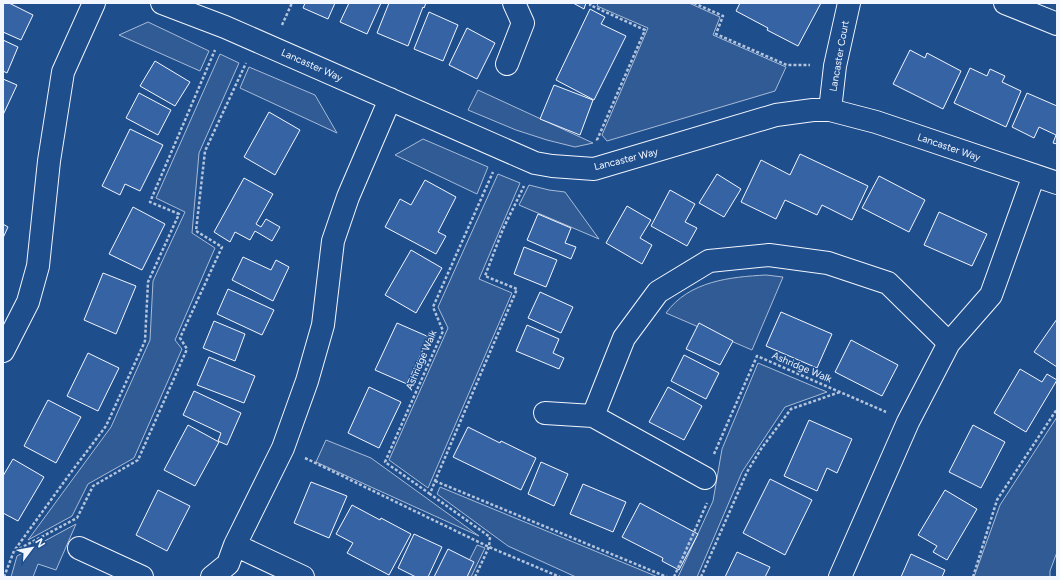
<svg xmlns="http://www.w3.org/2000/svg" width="1060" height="580" font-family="Figtree,sans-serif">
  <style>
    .green { fill: #305b95; stroke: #a8bbd7 }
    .building { fill: #3563a3; stroke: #f2f6ff }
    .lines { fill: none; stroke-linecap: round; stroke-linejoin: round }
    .minor-casing { stroke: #f2f6ff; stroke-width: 24 }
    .path { stroke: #b3c4dc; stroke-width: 2.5; stroke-dasharray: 3 2; stroke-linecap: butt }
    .minor { stroke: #1f4e8c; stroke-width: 22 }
    .labels { text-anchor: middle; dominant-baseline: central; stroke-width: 3; stroke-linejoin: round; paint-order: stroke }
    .street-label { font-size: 10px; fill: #f2f6ff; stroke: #1f4e8c }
  </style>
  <rect width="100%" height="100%" fill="#1f4e8c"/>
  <!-- green -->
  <path class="green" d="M598,3H689L720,17L713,35L786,67L775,91L607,141L602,135L648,28L597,6Z
    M148,22L209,51L200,71L119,35Z
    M220,54L239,63L199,153L192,233L215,248L175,340L182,349L134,458L88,484L72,516L28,540L111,427L150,340L153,281L185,212L156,198Z
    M249,67L315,95L337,133L240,88Z
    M478,90L593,143L575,147L547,140L516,130L468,110Z
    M423,139L488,167L477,194L395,155Z
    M498,174L520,183L479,279L512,293L428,488L389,460L448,328L438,307Z
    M529,185L549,190L565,192L599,239L519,205Z
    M766,275L783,277L752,350L666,313C689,281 730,277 766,275Z
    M758,363L827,392L785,407L742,472L697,577H678L713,501L722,449Z
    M1057,417V552L1050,571V577H974L1000,505Z
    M326,440L371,458L479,536L316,462Z
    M440,487L658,577H576L508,546L437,494Z
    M76,524L56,570L38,564L33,577H11L17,556Z
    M477,545L485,548L471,577H461Z"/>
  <!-- building -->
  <path class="building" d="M3,3H9L33,15L21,40L3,32Z
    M305,3H335L328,19L303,8Z
    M349,3H381L367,34L340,22Z
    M389,3H426L424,8L423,7L408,46L377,33Z
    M573,3H586L584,9Z
    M740,3H821L798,46L767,30L768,28L736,11Z
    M590,9L605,17L601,24L626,36L594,100L556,80Z
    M429,12L458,25L443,61L414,49Z
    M467,28L495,43L477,79L449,65Z
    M3,40L18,47L7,73L3,71Z
    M910,50L925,58L927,53L961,71L943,109L893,84Z
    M155,61L190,82L175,106L140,86Z
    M970,68L987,76L990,69L1005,76L1002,82L1021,91L1006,127L954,103Z
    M3,79L17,85L3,115Z
    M554,85L593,100L580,135L540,119Z
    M139,93L171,110L158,135L126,118Z
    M1027,93L1057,106V144L1053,143L1056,135L1039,127L1034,138L1012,127Z
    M269,112L300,130L275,175L244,157Z
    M130,129L163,145L140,191L125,184L120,195L102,186Z
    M800,154L868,186L852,220L822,205L817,215L785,200L776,219L741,202L761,160L790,175Z
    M717,174L741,189L724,217L699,203Z
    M879,176L925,200L909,232L862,208Z
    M244,178L273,194L256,224L261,227L266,219L280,227L272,241L255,231L250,240L235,232L230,242L214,232Z
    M425,180L456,197L438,232L446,236L436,254L385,227L400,199L411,205Z
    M670,190L695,204L685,222L697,228L687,246L651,226Z
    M627,206L651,220L640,238L652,245L642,264L606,243Z
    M133,207L165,224L142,270L109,254Z
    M939,212L987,234L972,266L924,245Z
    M538,214L571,228L565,243L576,247L571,259L527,240Z
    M3,224L8,227L3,238Z
    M524,247L557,260L546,287L514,274Z
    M411,250L442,268L416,313L385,295Z
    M243,257L271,270L276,260L289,267L273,301L232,280Z
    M103,273L136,286L116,334L84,320Z
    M228,289L274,310L262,335L217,314Z
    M540,292L573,307L561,333L528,318Z
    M781,312L832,334L817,368L766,346Z
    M1057,319V367L1034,352Z
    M214,321L245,334L235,361L203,348Z
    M397,323L429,337L407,384L375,370Z
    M699,323L733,341L720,365L686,349Z
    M527,325L559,339L553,353L564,358L559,369L516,351Z
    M851,340L898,365L882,396L835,372Z
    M88,353L119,368L98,411L67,396Z
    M684,355L719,373L706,399L671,381Z
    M209,357L255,376L244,403L197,385Z
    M1020,369L1042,382L1047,374L1057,380L1026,432L994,413Z
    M369,387L401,402L379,448L348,433Z
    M668,387L702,406L684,440L649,422Z
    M194,391L241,413L227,445L218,441L221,433L183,415Z
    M48,400L81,417L56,463L24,446Z
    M809,420L852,439L837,473L827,468L817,491L784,476Z
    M188,425L219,442L195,486L164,470Z
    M973,425L1005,442L981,488L949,472Z
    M468,427L500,443L501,441L536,458L521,490L453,457Z
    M13,459L44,477L18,521L3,513V476Z
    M541,462L568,474L554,506L528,494Z
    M770,479L812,500L785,555L743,533Z
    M311,482L347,496L329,538L294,523Z
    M583,484L626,502L613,532L570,514Z
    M158,490L190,506L167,551L136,535Z
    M945,490L977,509L947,560L933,552L937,546L918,535Z
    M640,503L698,534L679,570L662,561L663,558L622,537Z
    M352,505L380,520L381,518L411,534L389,575L347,553L353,543L336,534Z
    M414,534L442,547L428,577H416L398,568Z
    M448,549L474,562L467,577H434Z
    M737,552L770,567L765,577H725Z
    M911,554L945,570L942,577H901Z"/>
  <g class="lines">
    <!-- minor casing -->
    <g class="minor-casing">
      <path id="minor" d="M162,3L225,27L535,163L552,166L594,169L776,115L813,110H830L876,122L1057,183
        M1005,3L1057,24
        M507,64L523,23L514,3
        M830,110L835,66L849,3
        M3,351L28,302L38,266L49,161L63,72L94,3
        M545,413L593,416L705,478
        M593,416L624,338L658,292L709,261L769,255L828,263L888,283L949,343
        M235,545L303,577
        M79,548L142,577
        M212,577L228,564L235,545L283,448L307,381L323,325L333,241L348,197L390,99
        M840,577L908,422L949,343L991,295L1034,175"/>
    </g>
    <!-- path -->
    <path class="path" d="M591,3L590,5L645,30L597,140L598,142
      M694,3L723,16L716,34L787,65H810
      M282,25L292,3
      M714,454L757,356L886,412
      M305,458L489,547L560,577
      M435,481L667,577
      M430,494L385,462L443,331L433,307L493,172
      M15,551L77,518L93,486L138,460L187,349L180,338L222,247L196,231L205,151L246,63
      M4,577L14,551L69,475L106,426L145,341L148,282L179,214L150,202L215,50
      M475,577L489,547L490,537L430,494L435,481L517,289L485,276L503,229L524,186
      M674,577L707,503
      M701,577L747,472L761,449L791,409L840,392
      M973,577L997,500L1057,409"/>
    <!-- minor -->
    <use href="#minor" class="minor"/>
  </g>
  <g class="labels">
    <!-- street labels -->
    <g class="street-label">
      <text transform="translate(839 56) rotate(-80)">Lancaster Court</text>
      <text transform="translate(312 65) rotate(24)">Lancaster Way</text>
      <text transform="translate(949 147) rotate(19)">Lancaster Way</text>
      <text transform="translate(626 159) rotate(-14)">Lancaster Way</text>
      <text transform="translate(421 360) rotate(-67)">Ashridge Walk</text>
      <text transform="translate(802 367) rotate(23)">Ashridge Walk</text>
    </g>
  </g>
  <!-- border -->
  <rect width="1060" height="580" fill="none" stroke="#f2f6ff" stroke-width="8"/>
  <!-- north arrow -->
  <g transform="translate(32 548) rotate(58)" stroke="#1f4e8c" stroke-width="3" paint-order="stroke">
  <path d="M0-3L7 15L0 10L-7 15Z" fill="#f2f6ff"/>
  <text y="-6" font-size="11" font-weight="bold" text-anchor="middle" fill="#f2f6ff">N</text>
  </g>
</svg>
